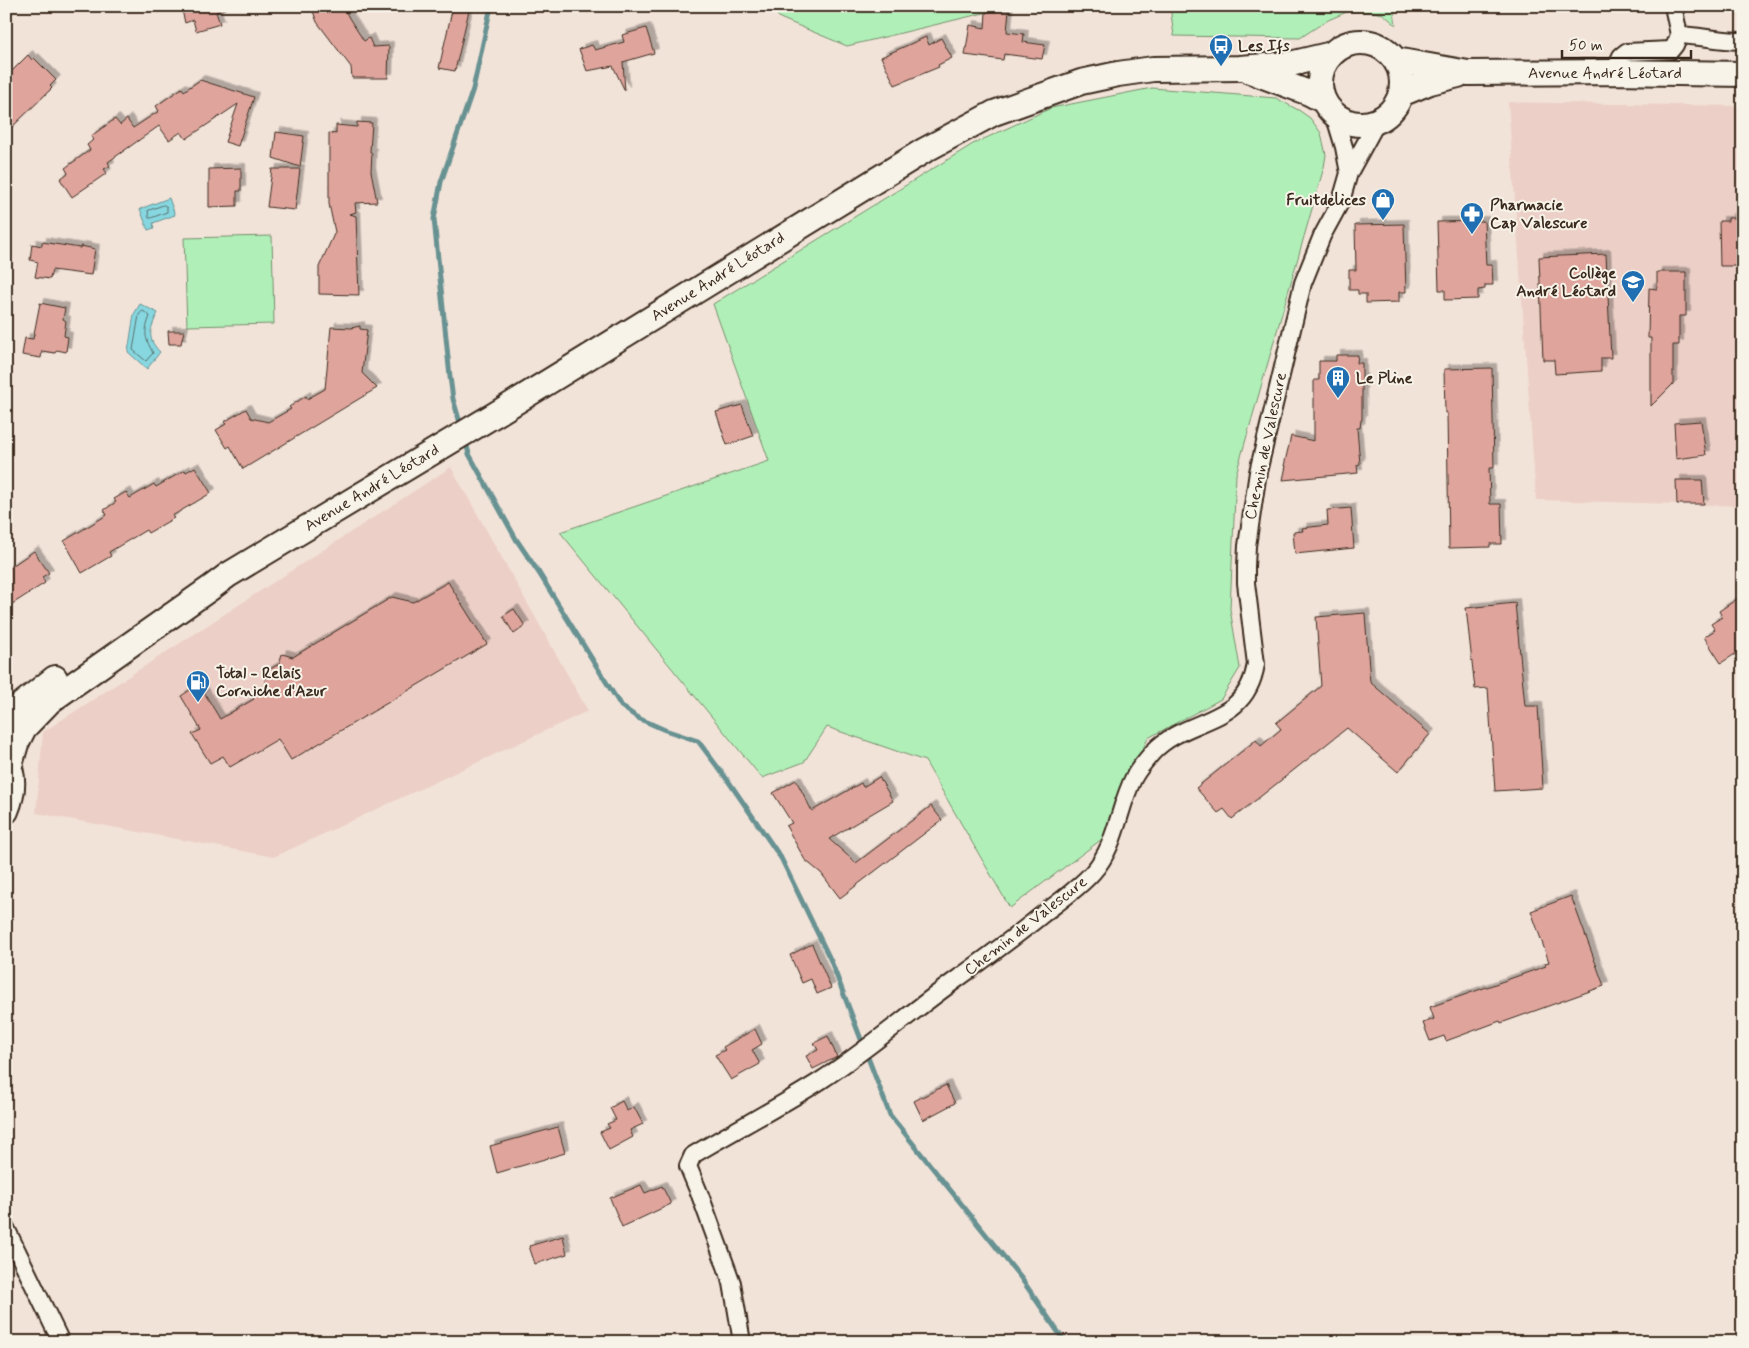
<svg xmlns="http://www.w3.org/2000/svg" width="1749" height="1348" font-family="Mynerve,sans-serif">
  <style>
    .built { fill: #ecd0c7 }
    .green { fill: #b0f0b8; stroke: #768d6b }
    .water { fill: #86d7e0; stroke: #689292 }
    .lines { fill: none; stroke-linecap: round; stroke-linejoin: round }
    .shore { stroke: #596f6c; stroke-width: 1 }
    .stream { stroke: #689292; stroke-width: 5 }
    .building { fill: #dfa59d; stroke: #3b2a1e; filter: url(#shadow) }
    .minor-casing { stroke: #3b2a1e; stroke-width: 20 }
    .secondary-casing { stroke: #3b2a1e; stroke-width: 28 }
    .minor { stroke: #f7f3e8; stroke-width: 16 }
    .secondary { stroke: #f7f3e8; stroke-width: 24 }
    .labels { text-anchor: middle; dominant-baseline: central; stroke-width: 4; stroke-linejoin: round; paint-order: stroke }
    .poi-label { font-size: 16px; font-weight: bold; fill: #3b2a1e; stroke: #f7f3e8; text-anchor: start }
    .street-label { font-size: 16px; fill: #3b2a1e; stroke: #f7f3e8 }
  </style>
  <defs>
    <filter id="shadow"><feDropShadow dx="4.5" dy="-4.5" stdDeviation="0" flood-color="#0004"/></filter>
  </defs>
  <rect width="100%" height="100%" fill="#f2e3d9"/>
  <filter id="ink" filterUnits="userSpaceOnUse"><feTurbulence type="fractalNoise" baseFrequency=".02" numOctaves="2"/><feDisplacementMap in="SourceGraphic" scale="10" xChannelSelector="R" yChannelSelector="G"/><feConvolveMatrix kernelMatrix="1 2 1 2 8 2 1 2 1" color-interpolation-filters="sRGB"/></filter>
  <g filter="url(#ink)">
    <!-- built -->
    <path class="built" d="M1508,102L1743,106V506L1536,500Z
      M451,467L588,711L274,857L36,813L43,732Z"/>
    <!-- green -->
    <path class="green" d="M769,6H1013L847,46L780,18Z
      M1170,6H1393L1396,25L1383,14L1373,12L1349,11L1326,21L1300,38L1174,36Z
      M1152,88L1276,98L1300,111L1310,118L1321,133L1326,155L1324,167L1236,474L1230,609L1240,668L1221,699L1148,738L1102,839L1010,908L925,761L827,727L804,762L762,778L560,532L769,461L713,304L973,144L1051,108Z
      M272,236L274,324L187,326L184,238Z"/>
    <!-- water -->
    <path class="water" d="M169,198L175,215L153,223L154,228L148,230L140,209Z
      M140,304L158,313C150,329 146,338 160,352L147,369L128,352L134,314Z"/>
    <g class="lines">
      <!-- shore -->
      <path class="shore" d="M164,205L167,207V212L151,218H149L148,211Z
        M143,311L150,316C144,333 144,336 153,353L146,361L133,350L139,315Z"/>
      <!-- stream -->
      <path class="stream" d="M461,426L453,399L450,377L434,219L441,182L473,89L491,6
        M465,439L469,454L516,539L539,573L621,706L638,718L665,730L698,741L729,782L781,858L831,961L890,1115L1021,1278L1065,1342"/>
    </g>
    <!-- building -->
    <path class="building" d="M181,6H227V8L216,12L220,24L196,31L193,20L185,23Z
      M311,6H343L349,18L364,41L369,38L373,47L389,46L388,78H352L351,67L317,22Z
      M453,6H470L455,71L439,68Z
      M1009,10L1007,32L1024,34L1023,42L1045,45L1042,59L1004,54L1003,60L965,55L970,25L985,28L986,12Z
      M646,28L654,53L623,62L625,91L613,66L587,71L579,49L592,45L595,50L624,42L622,35Z
      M926,37L929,45L941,38L952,58L938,65L939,67L895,85L881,57Z
      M28,55L32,60L34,58L56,80L50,86L52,88L6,133V86L13,79L8,75Z
      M200,80L254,97L238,146L225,142L238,104L186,139L181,132L169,140L159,126L108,162L110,166L104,169L107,173L72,197L60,179L68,173L65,168L90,150L87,145L93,140L91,136L115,119L120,125L127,119L133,128L159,111L156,106L182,88L184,91Z
      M357,122L372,123L370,152L372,153L371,171L377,202L355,203L356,212L350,214L356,216L359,295L319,294V267L335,232L329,204V133L336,134V125L357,127Z
      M276,132L304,136L300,167L273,158Z
      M241,168V191H237V206L209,207V169Z
      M272,169H300L295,210L267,207Z
      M1728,218H1743V266H1720L1719,221H1728Z
      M1484,221L1486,265H1492L1493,285H1485V289L1478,290V299L1445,300V290H1439L1437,222Z
      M1404,224L1406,292H1399V302L1366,303V294H1358V290H1349V270H1356L1355,225Z
      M42,242L80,248L81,246L95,249L91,275L52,270L50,279L35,277L38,262L30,260L32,244L42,246Z
      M1606,254L1611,358H1601V371L1555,374L1554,360H1543L1539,257Z
      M1657,272H1686V316H1679V345H1673V384L1651,406V338H1648L1649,288L1657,289Z
      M40,303L65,308L63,319L66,321L64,336L68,337L66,352L57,350L55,353L42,351L41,358L22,355L25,338L33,339Z
      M360,326V329L367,330L362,373L377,388L243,469L230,446L227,448L216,430L226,424L224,422L246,409L251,418L268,422L291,409L289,407L306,396L307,399L325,389L331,327L351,328Z
      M168,331H184L181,344H169Z
      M1336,355H1358L1357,363H1362V420H1361L1360,428H1357L1360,464L1357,465L1358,473L1283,480L1286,466H1284L1291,436L1314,441V380H1319V361H1336Z
      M1492,368L1494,468H1489L1490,504H1501L1502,544H1490V547L1449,548L1447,413H1445L1444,369Z
      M742,405L753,436L727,445L716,412Z
      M1701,421L1706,455L1676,459L1674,423Z
      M195,467L211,493L172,516L174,518L148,533L146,530L109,552L111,556L82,573L64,541L107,515L104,510L116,502L114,499L126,492L130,498L154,484L156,487L185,470L186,472Z
      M1676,480H1702L1704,504H1677Z
      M1351,508L1354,548L1295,554L1293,532L1303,531L1302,528L1328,525L1327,510Z
      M34,551L49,573L42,577L45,583L6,608V570Z
      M448,582L487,644L291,760L278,739L230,767L223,756L210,763L192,734L201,730L181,696L199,684L220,719L254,699L253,697L263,691L267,671L279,664L282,654L293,657L392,597L413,602Z
      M1743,595V649L1721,663L1704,637L1715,630L1711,624L1722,617L1719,611Z
      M1515,603L1525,706H1538L1543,788L1495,791L1488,688L1475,689L1466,608Z
      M514,609L525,626L514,634L503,616Z
      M1365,613L1370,682L1430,734L1398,772L1347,728L1232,819L1224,809L1218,813L1196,788L1256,740L1261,746L1281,729L1276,723L1321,686L1316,617Z
      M879,777L893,801L829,839L856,863L931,806L942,820L840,898L821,873L805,860L786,826L792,823L773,793L796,780L812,811L861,783L863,787Z
      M1571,896L1604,986L1501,1023L1500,1021L1446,1041L1444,1036L1430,1041L1423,1023L1434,1019L1430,1007L1546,966L1545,963L1549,962L1531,911Z
      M812,944L831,988L817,994L811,979L802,983L790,955Z
      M755,1029L762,1044L752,1050L760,1064L731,1080L715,1055L725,1050L723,1047Z
      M828,1036L837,1057L813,1069L806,1056L818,1050L814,1043Z
      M946,1085L955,1103L923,1120L914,1101Z
      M622,1101L627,1111L634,1107L643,1124L630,1130L633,1137L609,1150L600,1132L610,1128L607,1124L616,1120L610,1108Z
      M558,1127L565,1153L497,1173L490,1146Z
      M641,1185L645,1193L662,1186L671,1204L622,1227L610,1198Z
      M563,1236L567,1254L535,1264L529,1246Z"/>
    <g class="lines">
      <!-- minor casing -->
      <g class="minor-casing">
        <path id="minor" d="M1673,6L1679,35
          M1614,72L1621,56L1626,52L1671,50L1675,45L1679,35C1700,36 1721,41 1743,41
          M1334,114L1344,147L1349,173
          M6,1228L61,1342
          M742,1342L732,1283L700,1195L688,1166L693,1155C735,1130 779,1107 820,1081C867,1050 911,1012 957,979C986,958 1015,937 1043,914C1060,901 1079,888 1093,872C1117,845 1118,808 1134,777C1139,768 1146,760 1153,752C1188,715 1246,727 1256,664L1246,583V566L1247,546L1258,472L1303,283L1322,236L1341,201L1349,173L1378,120"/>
      </g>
      <!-- secondary casing -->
      <g class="secondary-casing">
        <path id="secondary" d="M1320 83a41 41 0 1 1 82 0a41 41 0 1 1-82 0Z
          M1396,60L1468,73L1614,72L1743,74
          M1250,71L1309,93L1324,101
          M1401,94L1430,82L1458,75
          M6,717L55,678
          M6,760C16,777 13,794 6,811
          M10,765L16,744L24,728L50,701L212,587L228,575L496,414L925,150L994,113L1081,82L1118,74L1153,69L1240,68L1290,64L1332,54"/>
      </g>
      <!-- minor -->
      <use href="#minor" class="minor"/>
      <!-- secondary -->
      <use href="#secondary" class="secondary"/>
    </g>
  </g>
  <!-- icons -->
  <defs>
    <g id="bus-pin" transform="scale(1.25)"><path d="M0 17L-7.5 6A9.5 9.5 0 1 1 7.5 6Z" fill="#1f6fb2" stroke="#f7f3e8"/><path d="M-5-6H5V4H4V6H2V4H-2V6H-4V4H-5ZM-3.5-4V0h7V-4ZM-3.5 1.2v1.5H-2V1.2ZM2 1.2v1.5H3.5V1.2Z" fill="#fff"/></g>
    <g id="shop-pin" transform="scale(1.25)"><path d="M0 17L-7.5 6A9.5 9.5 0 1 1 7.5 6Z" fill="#1f6fb2" stroke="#f7f3e8"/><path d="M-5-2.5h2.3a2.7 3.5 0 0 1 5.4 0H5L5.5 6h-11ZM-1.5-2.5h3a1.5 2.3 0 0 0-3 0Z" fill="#fff"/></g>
    <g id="pharmacy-pin" transform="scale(1.25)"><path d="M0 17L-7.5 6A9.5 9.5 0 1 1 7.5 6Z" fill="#1f6fb2" stroke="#f7f3e8"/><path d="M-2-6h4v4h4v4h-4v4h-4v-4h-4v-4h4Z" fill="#fff"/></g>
    <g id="school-pin" transform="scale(1.25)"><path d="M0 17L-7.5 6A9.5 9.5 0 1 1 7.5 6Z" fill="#1f6fb2" stroke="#f7f3e8"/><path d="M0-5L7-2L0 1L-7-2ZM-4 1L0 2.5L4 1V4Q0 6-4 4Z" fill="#fff"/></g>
    <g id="building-pin" transform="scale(1.25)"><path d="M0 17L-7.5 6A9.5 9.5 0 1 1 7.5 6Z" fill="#1f6fb2" stroke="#f7f3e8"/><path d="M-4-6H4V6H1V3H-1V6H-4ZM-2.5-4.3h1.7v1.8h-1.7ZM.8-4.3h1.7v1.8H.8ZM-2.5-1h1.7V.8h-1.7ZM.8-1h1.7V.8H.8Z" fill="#fff"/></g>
    <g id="fuel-pin" transform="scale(1.25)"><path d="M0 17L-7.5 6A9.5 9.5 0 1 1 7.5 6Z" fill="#1f6fb2" stroke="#f7f3e8"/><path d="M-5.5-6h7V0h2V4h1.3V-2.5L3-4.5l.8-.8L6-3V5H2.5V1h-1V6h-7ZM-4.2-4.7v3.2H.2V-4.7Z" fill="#fff"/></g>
  </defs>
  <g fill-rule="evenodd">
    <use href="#bus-pin" x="1221" y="46"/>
    <use href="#shop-pin" x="1383" y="200"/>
    <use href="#pharmacy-pin" x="1472" y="214"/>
    <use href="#school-pin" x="1633" y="282"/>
    <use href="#building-pin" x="1338" y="378"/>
    <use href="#fuel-pin" x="198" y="682"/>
  </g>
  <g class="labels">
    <!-- poi labels -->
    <g class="poi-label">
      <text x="1238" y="46">Les Ifs</text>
      <text x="1366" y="200" text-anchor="end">Fruitdelices</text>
      <text x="1490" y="205">Pharmacie<tspan x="1490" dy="18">Cap Valescure</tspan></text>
      <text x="1616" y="273" text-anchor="end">Collège<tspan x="1616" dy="18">André Léotard</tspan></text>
      <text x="1356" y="378">Le Pline</text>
      <text x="216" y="673">Total - Relais<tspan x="216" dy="18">Corniche d'Azur</tspan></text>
    </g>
    <!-- street labels -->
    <g class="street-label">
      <text x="1605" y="73">Avenue André Léotard</text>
      <text transform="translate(718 277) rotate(-32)">Avenue André Léotard</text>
      <text transform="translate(1266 446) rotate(-78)">Chemin de Valescure</text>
      <text transform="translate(372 488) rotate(-31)">Avenue André Léotard</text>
      <text transform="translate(1026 926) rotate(-38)">Chemin de Valescure</text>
    </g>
  </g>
  <!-- margin -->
  <rect width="1749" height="1348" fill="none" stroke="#f7f3e8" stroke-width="25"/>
  <rect x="12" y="12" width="1724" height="1323" fill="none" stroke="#3b2a1e" stroke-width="2" filter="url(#ink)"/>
  <!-- scale -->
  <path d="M1562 50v8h129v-8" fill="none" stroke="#3b2a1e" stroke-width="2.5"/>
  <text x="1569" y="50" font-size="15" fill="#3b2a1e" stroke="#f7f3e8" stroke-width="4" paint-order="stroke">50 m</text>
</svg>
